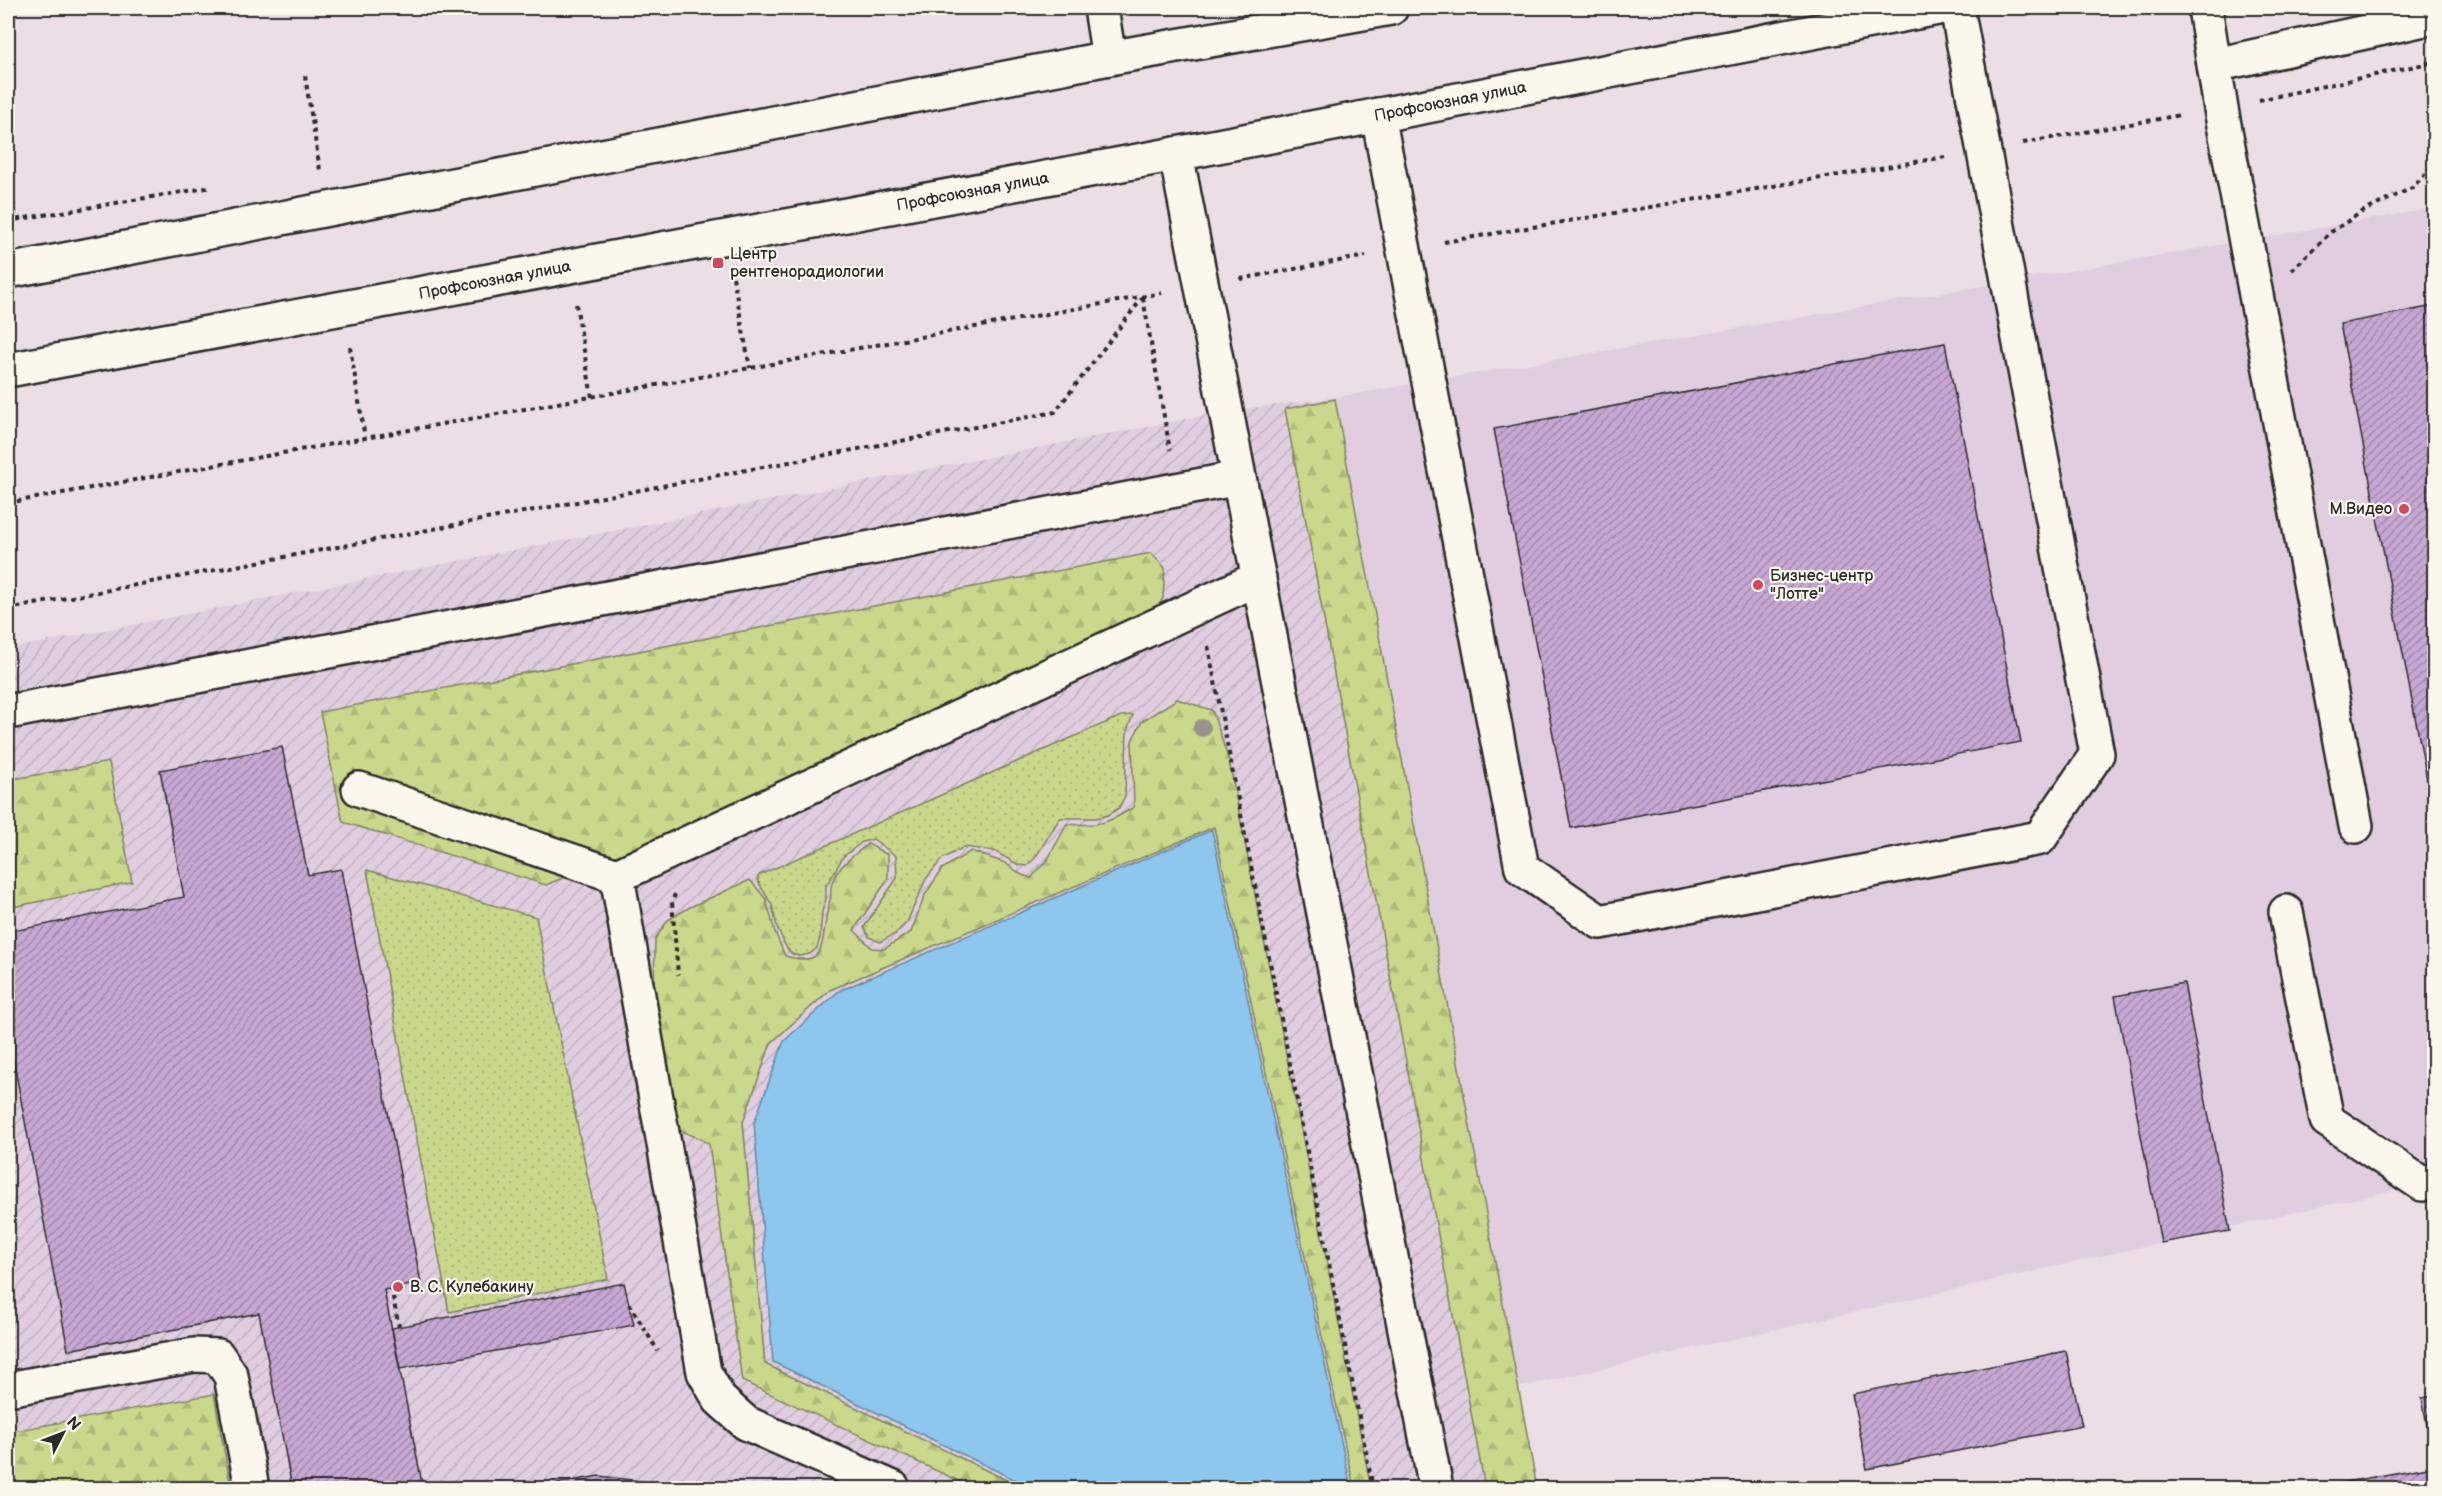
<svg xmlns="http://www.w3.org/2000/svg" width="2442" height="1496" font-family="'Balsamiq Sans',sans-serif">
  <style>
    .built { fill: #e0cee0 }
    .industrial { fill: url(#industrial-furrows) }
    .grass { fill: url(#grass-dots); stroke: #7a825c; stroke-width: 1.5 }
    .forest { fill: url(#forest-firs); stroke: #7a825c; stroke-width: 1.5 }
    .water { fill: #8ec7ed; stroke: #66899f; stroke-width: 1.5 }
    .building { fill: url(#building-hatch); stroke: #2b2b2b; stroke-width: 1.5 }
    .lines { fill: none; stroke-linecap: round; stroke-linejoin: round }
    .minor-casing { stroke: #2b2b2b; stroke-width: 38 }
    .major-casing { stroke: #2b2b2b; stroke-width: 38 }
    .path { stroke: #2b2b2b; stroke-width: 4; stroke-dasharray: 4.5 4.5; stroke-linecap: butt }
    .minor { stroke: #fbf7ec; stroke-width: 33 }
    .major { stroke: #fbf7ec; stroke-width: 33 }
    .tree { fill: #97948c }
    .poi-dot { fill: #d1495b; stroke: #fbf7ec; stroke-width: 2 }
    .labels { text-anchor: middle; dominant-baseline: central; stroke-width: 4.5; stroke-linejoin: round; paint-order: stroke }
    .street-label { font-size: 16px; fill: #2b2b2b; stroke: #fbf7ec }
    .poi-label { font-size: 16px; fill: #2b2b2b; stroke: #fbf7ec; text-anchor: start }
  </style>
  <defs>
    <pattern id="industrial-furrows" width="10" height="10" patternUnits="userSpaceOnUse" patternTransform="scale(1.5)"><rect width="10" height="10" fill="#e0cee0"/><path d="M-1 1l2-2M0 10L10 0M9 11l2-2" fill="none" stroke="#c0b1c0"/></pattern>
    <pattern id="grass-dots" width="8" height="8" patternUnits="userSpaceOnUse" patternTransform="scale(1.5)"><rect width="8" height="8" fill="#cad88c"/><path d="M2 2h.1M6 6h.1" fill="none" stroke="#aeba79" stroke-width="1.8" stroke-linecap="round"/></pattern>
    <pattern id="forest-firs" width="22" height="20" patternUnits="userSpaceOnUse" patternTransform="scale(1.5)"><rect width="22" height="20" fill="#cad88c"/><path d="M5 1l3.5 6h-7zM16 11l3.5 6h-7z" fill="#aeba79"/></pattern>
    <pattern id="building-hatch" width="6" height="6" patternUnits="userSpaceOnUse" patternTransform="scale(1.5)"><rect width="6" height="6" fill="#c7a8d4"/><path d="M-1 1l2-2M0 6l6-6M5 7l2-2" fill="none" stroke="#a289ac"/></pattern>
  </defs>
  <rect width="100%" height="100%" fill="#ebdfe5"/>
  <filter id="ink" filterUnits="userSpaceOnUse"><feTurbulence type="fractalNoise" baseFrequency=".0167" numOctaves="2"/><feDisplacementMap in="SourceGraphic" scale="12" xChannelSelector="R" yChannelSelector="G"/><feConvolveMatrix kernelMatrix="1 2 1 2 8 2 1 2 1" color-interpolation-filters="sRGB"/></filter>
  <g filter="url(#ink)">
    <!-- built -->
    <path class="built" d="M2434,208V1181L1517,1388L1331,398Z"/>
    <!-- industrial -->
    <path class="industrial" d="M1331,398L1537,1488H8V649L1226,411Z"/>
    <!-- grass -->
    <path class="grass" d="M1133,715L1127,731L1125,796L1119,808L1108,815L1096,818H1060L1035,858L1027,866L1019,865L994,851L964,847L942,859L926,879L907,922L895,934L880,942L869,937L864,927L897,878L896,856L873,839L862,842L843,857L826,886V899L822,912L820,938L817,948L810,954L799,956L792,954L786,947L777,927L772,905L757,880L759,875L1121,716Z
      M367,870L536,917L608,1279L449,1312Z"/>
    <!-- forest -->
    <path class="forest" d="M1335,399L1537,1488H1485L1285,409Z
      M1151,553L1165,568L1163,598L1148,626L1098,656L546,885L343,822L320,712Z
      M1177,699L1212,710L1229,761L1371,1488H1354L1214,827L830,990L771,1043L743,1122L765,1364L1023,1488H974L742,1381L709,1144C699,1136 686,1134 674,1128L654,994L655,939L668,920L690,907L750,880L766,899L775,932L785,956C824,967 821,949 826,919C827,911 829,904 831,896C827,874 852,856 868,844L888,855V879L854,930L872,948L884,949L911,932L925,895L942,869L971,851L1005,863L1022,875L1031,878L1048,859L1067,824C1099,826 1107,824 1134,807L1132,741L1142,721Z
      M109,762L132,882L8,908V780Z
      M214,1394L231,1488H8V1432Z"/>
    <!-- water -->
    <path class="water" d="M1212,830L1351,1488H1032L773,1362L754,1123L784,1041L839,991Z"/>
    <!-- building -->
    <path class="building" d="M2434,306V816L2340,324Z
      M1945,343L2021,742L1571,828L1494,429Z
      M282,747L308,875L341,869L421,1283L384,1290L423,1488H292L259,1313L68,1350L8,1031V932L184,897L160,770Z
      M2184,983L2230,1231L2161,1243L2115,996Z
      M624,1283L634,1325L400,1369L392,1328Z
      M2066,1351L2082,1426L1867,1469L1852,1394Z
      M2434,1396V1464L2422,1398Z
      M2434,1466V1488H2313Z
      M599,1476L673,1485L681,1488H532Z"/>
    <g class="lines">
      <!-- minor casing -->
      <g class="minor-casing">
        <path id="minor" d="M1101,8L1109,58
          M2205,8L2221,109L2356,826
          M2215,65L2434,17
          M1378,115L1522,868L1600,922L2040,838L2097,754L1957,8
          M1176,154L1436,1488
          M8,712L1239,478
          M359,789L617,876
          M2286,912L2327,1120L2422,1184L2434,1181
          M8,1389L194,1355L218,1356L231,1376L252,1488
          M893,1488L746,1423L720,1400L704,1372L617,876L1259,578"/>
      </g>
      <!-- major casing -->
      <g class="major-casing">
        <g id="major">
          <path d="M8,271L1109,58L1391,8"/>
          <path id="s1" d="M8,370L1176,154L1938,8"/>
        </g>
      </g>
      <!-- path -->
      <path class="path" d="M305,76L320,170
        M2259,100L2434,62
        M2023,143L2181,115
        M8,175L16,219
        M8,221L212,187
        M1444,242L1945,157
        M2292,270L2331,232L2362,212L2412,188L2434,164
        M733,277L750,368
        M1240,279L1366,256
        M1143,298L1170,450
        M576,304L592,397
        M350,347L365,438
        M8,503L1162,293
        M8,609L1055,412L1143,297
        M1208,646L1373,1488
        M675,894L672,902L678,975
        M391,1288L399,1327
        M629,1304L658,1351"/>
      <!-- minor -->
      <use href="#minor" class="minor"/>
      <!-- major -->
      <use href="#major" class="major"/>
    </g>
    <!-- trees -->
    <circle class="tree" cx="1202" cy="728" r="9"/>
  </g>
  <!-- markers -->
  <g class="poi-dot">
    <rect x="712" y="257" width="12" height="12" rx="3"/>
    <circle cx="2404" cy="509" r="6"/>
    <circle cx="1758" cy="585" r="6"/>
    <circle cx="398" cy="1287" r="6"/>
  </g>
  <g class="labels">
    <!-- street labels -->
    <g class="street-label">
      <text stroke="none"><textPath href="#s1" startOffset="1467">Профсоюзная улица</textPath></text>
      <text stroke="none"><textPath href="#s1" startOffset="981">Профсоюзная улица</textPath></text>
      <text stroke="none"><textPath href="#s1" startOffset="495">Профсоюзная улица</textPath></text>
    </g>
    <!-- poi labels -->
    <g class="poi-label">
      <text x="730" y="254">Центр<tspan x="730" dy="18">рентгенорадиологии</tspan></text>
      <text x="2392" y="509" text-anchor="end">М.Видео</text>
      <text x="1770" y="576">Бизнес-центр<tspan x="1770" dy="18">"Лотте"</tspan></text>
      <text x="410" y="1287">В. С. Кулебакину</text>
    </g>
  </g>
  <!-- margin -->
  <rect width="2442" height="1496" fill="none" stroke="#fbf7ec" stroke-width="30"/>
  <rect x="15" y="15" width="2412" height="1466" fill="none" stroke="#2b2b2b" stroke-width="2" filter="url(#ink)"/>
  <!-- north arrow -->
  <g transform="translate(63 1433) rotate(48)" stroke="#fbf7ec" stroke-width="4.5" paint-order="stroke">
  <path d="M0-4.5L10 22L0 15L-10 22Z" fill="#2b2b2b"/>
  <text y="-9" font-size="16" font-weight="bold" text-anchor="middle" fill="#2b2b2b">N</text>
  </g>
</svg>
